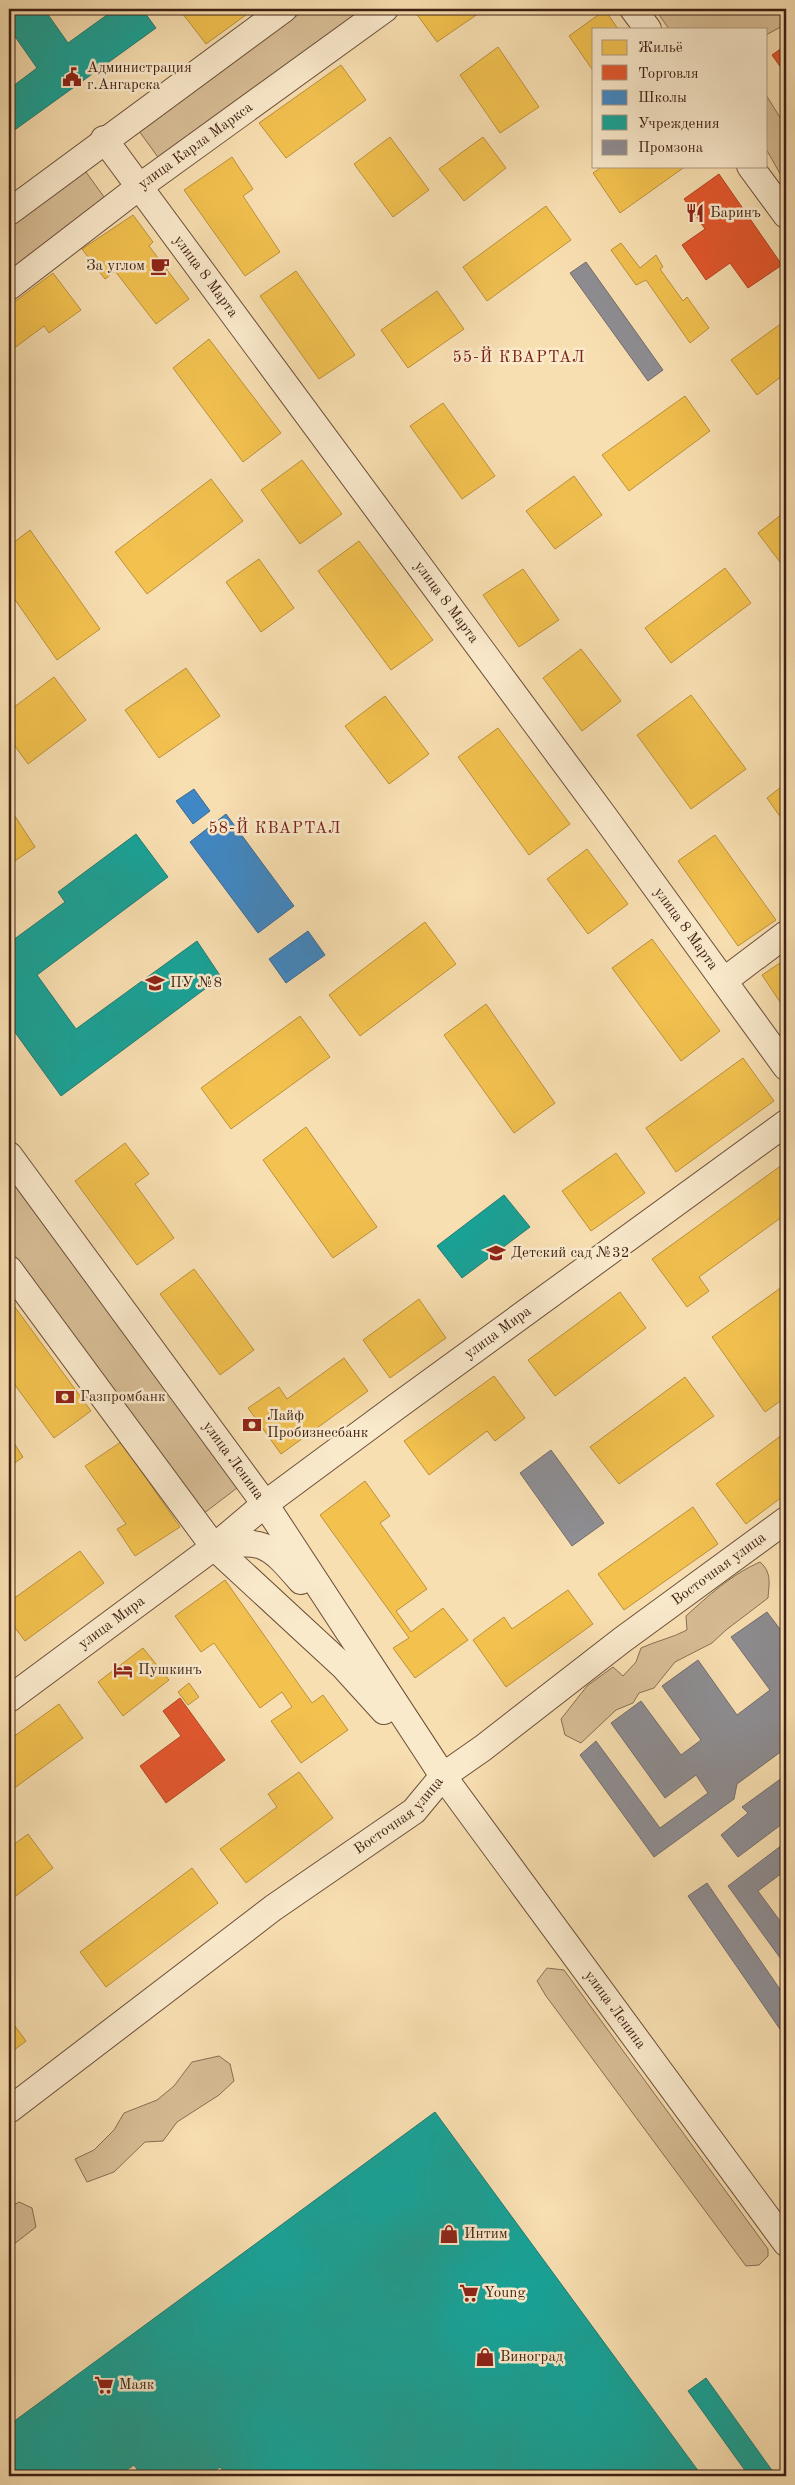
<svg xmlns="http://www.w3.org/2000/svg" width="795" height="2485" font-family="'Old Standard TT',serif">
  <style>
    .green { fill: #d8be96; stroke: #8a6e54 }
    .homes { fill: #f2c14e; stroke: #bc903c }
    .shops { fill: #e4572e; stroke: #b24626 }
    .schools { fill: #3f88c5; stroke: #3e688f }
    .public { fill: #17a398; stroke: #227b70 }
    .industry { fill: #8d8d92; stroke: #756c6c }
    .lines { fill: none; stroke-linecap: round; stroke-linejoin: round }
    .minor-casing { stroke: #6c4f3a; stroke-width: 28 }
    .minor { stroke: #faeacc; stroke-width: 26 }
    .labels { text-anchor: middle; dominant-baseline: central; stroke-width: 5; stroke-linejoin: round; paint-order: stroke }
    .poi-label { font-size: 15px; fill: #3d1f12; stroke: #faeacc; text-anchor: start }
    .street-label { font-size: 15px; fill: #3d1f12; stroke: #faeacc }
    .neighbourhood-label { font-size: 16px; letter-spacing: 1px; fill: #7a1f14; stroke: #faeacc }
  </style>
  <rect width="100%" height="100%" fill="#f8dfb1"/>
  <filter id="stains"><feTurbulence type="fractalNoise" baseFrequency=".004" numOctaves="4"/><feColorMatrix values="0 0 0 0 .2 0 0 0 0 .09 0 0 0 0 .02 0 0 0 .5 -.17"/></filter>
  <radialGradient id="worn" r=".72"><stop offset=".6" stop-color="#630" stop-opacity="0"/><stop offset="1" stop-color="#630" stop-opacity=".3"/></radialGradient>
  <!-- green -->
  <path class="green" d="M306,9H367L160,160L139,131Z
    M655,9H786V24L766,35V29H669Z
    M766,95L786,127V184L766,149Z
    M83,168L107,201L9,274V223Z
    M9,1177L237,1488L203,1514L9,1249Z
    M760,1562C772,1572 769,1584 768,1598L726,1630L712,1643L675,1662L654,1688L639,1693L633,1703L616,1710L581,1743L565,1735L561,1719L587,1686L613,1667L623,1676L636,1662L641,1648C656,1641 672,1638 687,1630L686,1616C708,1596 732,1574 760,1562Z
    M547,1968L564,1970L768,2249V2256L759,2265L746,2266L546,1996L537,1981Z
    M219,2056L230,2064L234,2081L219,2095L177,2122L163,2141L145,2142L114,2172L87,2182L75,2159L94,2150L114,2130L124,2113L157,2100L174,2086L192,2062Z
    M19,2202L32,2208L36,2227L9,2248V2208Z"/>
  <!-- homes -->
  <path class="homes" d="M179,9H254L206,44Z
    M413,9H485L437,42Z
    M605,10L618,29H594V72L569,36Z
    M498,47L539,107L500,133L460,75Z
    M341,65L366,100L286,158L259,123Z
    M390,137L429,190L393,217L354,164Z
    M483,137L506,168L464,201L439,169Z
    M232,157L253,189L243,196L280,252L245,276L184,190Z
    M603,166H686L620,213L593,173Z
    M546,206L571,240L487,301L463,267Z
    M133,215L153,242L149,246L189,299L156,324L115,271L105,279L82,249Z
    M621,243L640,268L656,255L663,267L660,269L683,301L687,297L709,328L690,343L646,280L636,285L611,250Z
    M296,271L355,355L319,379L260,296Z
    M53,273L81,310L49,333L44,326L9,352V306Z
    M437,291L464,329L408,368L381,330Z
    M786,320V373L757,395L731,360Z
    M209,339L281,433L243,462L173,368Z
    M685,396L710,431L629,491L602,455Z
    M443,403L495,476L462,499L410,426Z
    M302,460L342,514L300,544L261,490Z
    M574,476L602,515L555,549L526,511Z
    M211,479L243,521L147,594L115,552Z
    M786,511V570L758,533Z
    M30,530L100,629L57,660L9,591V546Z
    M359,541L433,640L391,670L318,571Z
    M259,559L294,608L261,632L226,582Z
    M725,568L751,603L671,663L645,628Z
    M523,569L559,620L519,647L483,595Z
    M581,649L621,701L582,731L543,678Z
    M186,668L220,716L159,758L125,710Z
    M54,677L86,720L28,764L9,738V711Z
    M691,695L746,769L691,809L637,735Z
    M385,696L429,754L389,784L345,726Z
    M498,728L570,824L529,855L458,757Z
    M786,783V825L767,798Z
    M9,807L35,847L9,865Z
    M715,835L776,920L738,946L678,861Z
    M587,849L628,904L588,934L547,879Z
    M425,922L456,964L360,1036L329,995Z
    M652,939L720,1031L681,1061L612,968Z
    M786,959V1011L762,975Z
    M486,1004L555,1103L514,1133L444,1035Z
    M300,1016L330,1057L231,1129L201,1088Z
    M743,1058L774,1101L676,1172L646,1128Z
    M306,1127L377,1227L333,1258L263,1160Z
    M125,1143L149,1174L135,1184L174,1238L137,1265L75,1181Z
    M616,1153L645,1193L591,1231L562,1191Z
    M786,1162V1214L699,1277L709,1291L687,1307L652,1259Z
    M194,1269L254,1350L220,1375L160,1294Z
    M786,1284V1397L765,1412L712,1337Z
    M620,1292L646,1328L555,1396L528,1360Z
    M9,1299L91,1411L54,1438L9,1377Z
    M419,1299L446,1338L390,1378L363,1340Z
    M344,1358L368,1391L281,1454L248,1408L279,1387L287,1399Z
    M494,1376L525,1418L495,1441L487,1431L429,1475L404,1441Z
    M685,1377L714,1416L619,1484L590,1447Z
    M786,1432V1494L746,1524L716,1484Z
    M12,1440L23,1457L9,1467V1442Z
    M121,1442L180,1527L135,1556L117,1529L126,1524L85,1466Z
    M365,1481L390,1516L380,1523L427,1589L396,1611L411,1632L443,1608L468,1640L415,1678L393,1648L409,1638L320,1515Z
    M693,1507L718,1544L624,1610L598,1574Z
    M80,1551L104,1583L25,1641L9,1620V1602Z
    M225,1580L312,1703L323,1695L348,1730L301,1763L271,1721L292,1707L282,1692L260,1708L214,1643L201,1652L175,1616Z
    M568,1590L593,1624L506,1687L473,1640L504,1617L512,1629Z
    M143,1648L169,1680L123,1716L98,1682Z
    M189,1683L199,1697L188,1705L178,1692Z
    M59,1704L83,1738L9,1792V1740Z
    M299,1772L333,1818L246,1883L220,1849L277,1807L268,1794Z
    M28,1834L53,1868L9,1901V1848Z
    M192,1868L218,1903L106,1987L80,1952Z
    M9,2018L26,2041L9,2054Z"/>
  <!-- shops -->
  <path class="shops" d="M786,45V75L772,55Z
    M719,174L782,265L748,288L730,263L706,280L682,245L705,229L684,199Z
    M180,1698L225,1760L166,1803L140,1766L181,1736L163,1711Z"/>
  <!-- schools -->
  <path class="schools" d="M194,789L210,811L193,824L176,801Z
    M226,814L294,906L258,933L190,842Z
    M308,931L325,955L286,983L269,959Z"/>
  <!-- public -->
  <path class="public" d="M9,9H44L68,43L111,12L108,9H142L156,28L9,134V89L37,68L9,28Z
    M136,834L168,877L37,975L76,1029L197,941L221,977L61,1096L9,1024V943L65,902L58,892Z
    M504,1195L530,1227L462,1278L437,1246Z
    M435,2112L702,2476H227L220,2467L208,2476H142L134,2465L118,2476H9V2425Z
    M706,2378L776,2476H749L688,2391Z"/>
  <!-- industry -->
  <path class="industry" d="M586,262L663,370L648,381L570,273Z
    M551,1450L604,1523L572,1546L520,1473Z
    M767,1612L786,1637V1748L737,1784L734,1799L654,1857L580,1755L596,1741L660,1828L708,1793L696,1775L665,1798L611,1723L641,1701L681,1755L701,1740L662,1686L698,1660L737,1715L770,1690L731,1637Z
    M786,1775V1821L738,1857L721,1835L748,1813L742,1807Z
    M786,1842V1870L758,1891L786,1929V1966L728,1886Z
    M707,1883L786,1998V2034L784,2035L688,1896Z"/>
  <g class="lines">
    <!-- minor casing -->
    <g class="minor-casing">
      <g id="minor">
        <path d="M633,9L648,29"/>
        <path id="s1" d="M104,139L604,816L786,1067"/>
        <path d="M750,166L786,215"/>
        <path d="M9,212L284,9"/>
        <path id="s2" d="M9,287L139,187L385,9"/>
        <path d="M725,980L786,934"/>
        <path id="s3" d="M9,1155L265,1504L443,1776L786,2243"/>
        <path d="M9,1269L214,1547L344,1667L384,1711"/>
        <path d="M214,1547C264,1539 268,1543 301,1581"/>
        <path id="s4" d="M9,1699L214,1547L265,1504L396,1407L786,1123"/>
        <path id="s5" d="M9,2110L273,1908L414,1811L443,1776L483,1748L622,1640L786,1520"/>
      </g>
    </g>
    <!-- minor -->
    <use href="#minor" class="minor"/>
  </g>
  <!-- icons -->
  <defs>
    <g id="civic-bare" transform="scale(1.5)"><path d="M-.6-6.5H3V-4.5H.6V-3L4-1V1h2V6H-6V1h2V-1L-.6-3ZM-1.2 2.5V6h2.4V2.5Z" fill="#8f2418" stroke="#faeacc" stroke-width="2.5" paint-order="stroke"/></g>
    <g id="restaurant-bare" transform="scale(1.5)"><path d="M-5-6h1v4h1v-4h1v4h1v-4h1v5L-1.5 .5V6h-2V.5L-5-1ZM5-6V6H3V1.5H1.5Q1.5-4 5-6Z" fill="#8f2418" stroke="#faeacc" stroke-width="2.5" paint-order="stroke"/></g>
    <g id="cafe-bare" transform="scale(1.5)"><path d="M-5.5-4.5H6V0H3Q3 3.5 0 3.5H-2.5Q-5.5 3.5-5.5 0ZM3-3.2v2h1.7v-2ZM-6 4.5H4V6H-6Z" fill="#8f2418" stroke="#faeacc" stroke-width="2.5" paint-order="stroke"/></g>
    <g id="university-bare" transform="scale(1.5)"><path d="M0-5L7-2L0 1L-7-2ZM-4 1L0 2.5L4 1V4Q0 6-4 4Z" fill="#8f2418" stroke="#faeacc" stroke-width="2.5" paint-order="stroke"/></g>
    <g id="school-bare" transform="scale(1.5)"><path d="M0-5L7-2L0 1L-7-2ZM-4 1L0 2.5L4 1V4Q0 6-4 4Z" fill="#8f2418" stroke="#faeacc" stroke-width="2.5" paint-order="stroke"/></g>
    <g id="bank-bare" transform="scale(1.5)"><path d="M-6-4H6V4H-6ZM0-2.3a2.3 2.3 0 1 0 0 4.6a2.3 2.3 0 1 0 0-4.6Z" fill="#8f2418" stroke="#faeacc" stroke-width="2.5" paint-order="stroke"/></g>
    <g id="hotel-bare" transform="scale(1.5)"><path d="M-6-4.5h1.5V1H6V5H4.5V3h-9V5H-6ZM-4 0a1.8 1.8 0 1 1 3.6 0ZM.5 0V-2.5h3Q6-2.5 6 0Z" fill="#8f2418" stroke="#faeacc" stroke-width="2.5" paint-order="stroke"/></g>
    <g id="shop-bare" transform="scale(1.5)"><path d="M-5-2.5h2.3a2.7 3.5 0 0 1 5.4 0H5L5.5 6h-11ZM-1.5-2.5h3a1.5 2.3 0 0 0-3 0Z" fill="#8f2418" stroke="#faeacc" stroke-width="2.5" paint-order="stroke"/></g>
    <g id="supermarket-bare" transform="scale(1.5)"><path d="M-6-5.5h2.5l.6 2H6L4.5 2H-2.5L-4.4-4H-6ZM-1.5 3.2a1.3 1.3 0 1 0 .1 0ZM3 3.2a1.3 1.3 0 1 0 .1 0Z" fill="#8f2418" stroke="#faeacc" stroke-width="2.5" paint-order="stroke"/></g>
  </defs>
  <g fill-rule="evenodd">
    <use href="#civic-bare" x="72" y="77"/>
    <use href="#restaurant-bare" x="695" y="213"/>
    <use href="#cafe-bare" x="160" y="266"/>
    <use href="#university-bare" x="155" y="983"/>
    <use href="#school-bare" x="496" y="1253"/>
    <use href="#bank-bare" x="65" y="1397"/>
    <use href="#bank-bare" x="252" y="1425"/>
    <use href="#hotel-bare" x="123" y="1670"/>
    <use href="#shop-bare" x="449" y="2234"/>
    <use href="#supermarket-bare" x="469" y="2293"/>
    <use href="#shop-bare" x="485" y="2357"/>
    <use href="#supermarket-bare" x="104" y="2385"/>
  </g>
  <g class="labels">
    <!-- poi labels -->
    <g class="poi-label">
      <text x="87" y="68">Администрация<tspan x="87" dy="17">г.Ангарска</tspan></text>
      <text x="710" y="213">Баринъ</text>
      <text x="145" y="266" text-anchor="end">За углом</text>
      <text x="170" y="983">ПУ №8</text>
      <text x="511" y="1253">Детский сад №32</text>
      <text x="80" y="1397">Газпромбанк</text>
      <text x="267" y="1416">Лайф<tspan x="267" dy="17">Пробизнесбанк</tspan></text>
      <text x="138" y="1670">Пушкинъ</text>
      <text x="464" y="2234">Интим</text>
      <text x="484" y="2293">Young</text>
      <text x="500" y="2357">Виноград</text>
      <text x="119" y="2385">Маяк</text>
    </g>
    <!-- street labels -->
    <g class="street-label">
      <text stroke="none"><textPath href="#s2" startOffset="234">улица Карла Маркса</textPath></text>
      <text stroke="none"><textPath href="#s1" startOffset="171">улица 8 Марта</textPath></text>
      <text stroke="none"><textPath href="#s1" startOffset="576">улица 8 Марта</textPath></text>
      <text stroke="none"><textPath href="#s1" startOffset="981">улица 8 Марта</textPath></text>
      <text stroke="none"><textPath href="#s4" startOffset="611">улица Мира</textPath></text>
      <text stroke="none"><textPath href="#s3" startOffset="379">улица Ленина</textPath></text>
      <text stroke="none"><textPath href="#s5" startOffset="894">Восточная улица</textPath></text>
      <text stroke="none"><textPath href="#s4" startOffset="128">улица Мира</textPath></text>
      <text stroke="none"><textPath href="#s5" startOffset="489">Восточная улица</textPath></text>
      <text stroke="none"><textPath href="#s3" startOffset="1048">улица Ленина</textPath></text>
    </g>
    <!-- neighbourhood labels -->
    <g class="neighbourhood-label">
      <text x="519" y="358">55-Й КВАРТАЛ</text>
      <text x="275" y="829">58-Й КВАРТАЛ</text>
    </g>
  </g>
  <!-- margin -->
  <rect width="795" height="2485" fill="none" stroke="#f8dfb1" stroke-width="30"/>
  <rect x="10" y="10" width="775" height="2465" fill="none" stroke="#3d1f12" stroke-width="2.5"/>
  <rect x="15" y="15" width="765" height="2455" fill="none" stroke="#3d1f12"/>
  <!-- legend -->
  <rect x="592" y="28" width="175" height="140" fill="#faeacc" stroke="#ae9982"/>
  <rect x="602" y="40" width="25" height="15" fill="#f2c14e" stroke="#ae9982"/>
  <text x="638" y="52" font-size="15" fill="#3d1f12">Жильё</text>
  <rect x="602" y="65" width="25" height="15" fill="#e4572e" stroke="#ae9982"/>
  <text x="638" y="78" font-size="15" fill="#3d1f12">Торговля</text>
  <rect x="602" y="90" width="25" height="15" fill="#3f88c5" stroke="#ae9982"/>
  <text x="638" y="102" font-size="15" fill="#3d1f12">Школы</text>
  <rect x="602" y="115" width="25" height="15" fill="#17a398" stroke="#ae9982"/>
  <text x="638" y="128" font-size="15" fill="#3d1f12">Учреждения</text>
  <rect x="602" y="140" width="25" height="15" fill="#8d8d92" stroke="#ae9982"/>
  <text x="638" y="152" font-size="15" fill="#3d1f12">Промзона</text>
  <rect width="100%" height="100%" filter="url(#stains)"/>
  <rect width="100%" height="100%" fill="url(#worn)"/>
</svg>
